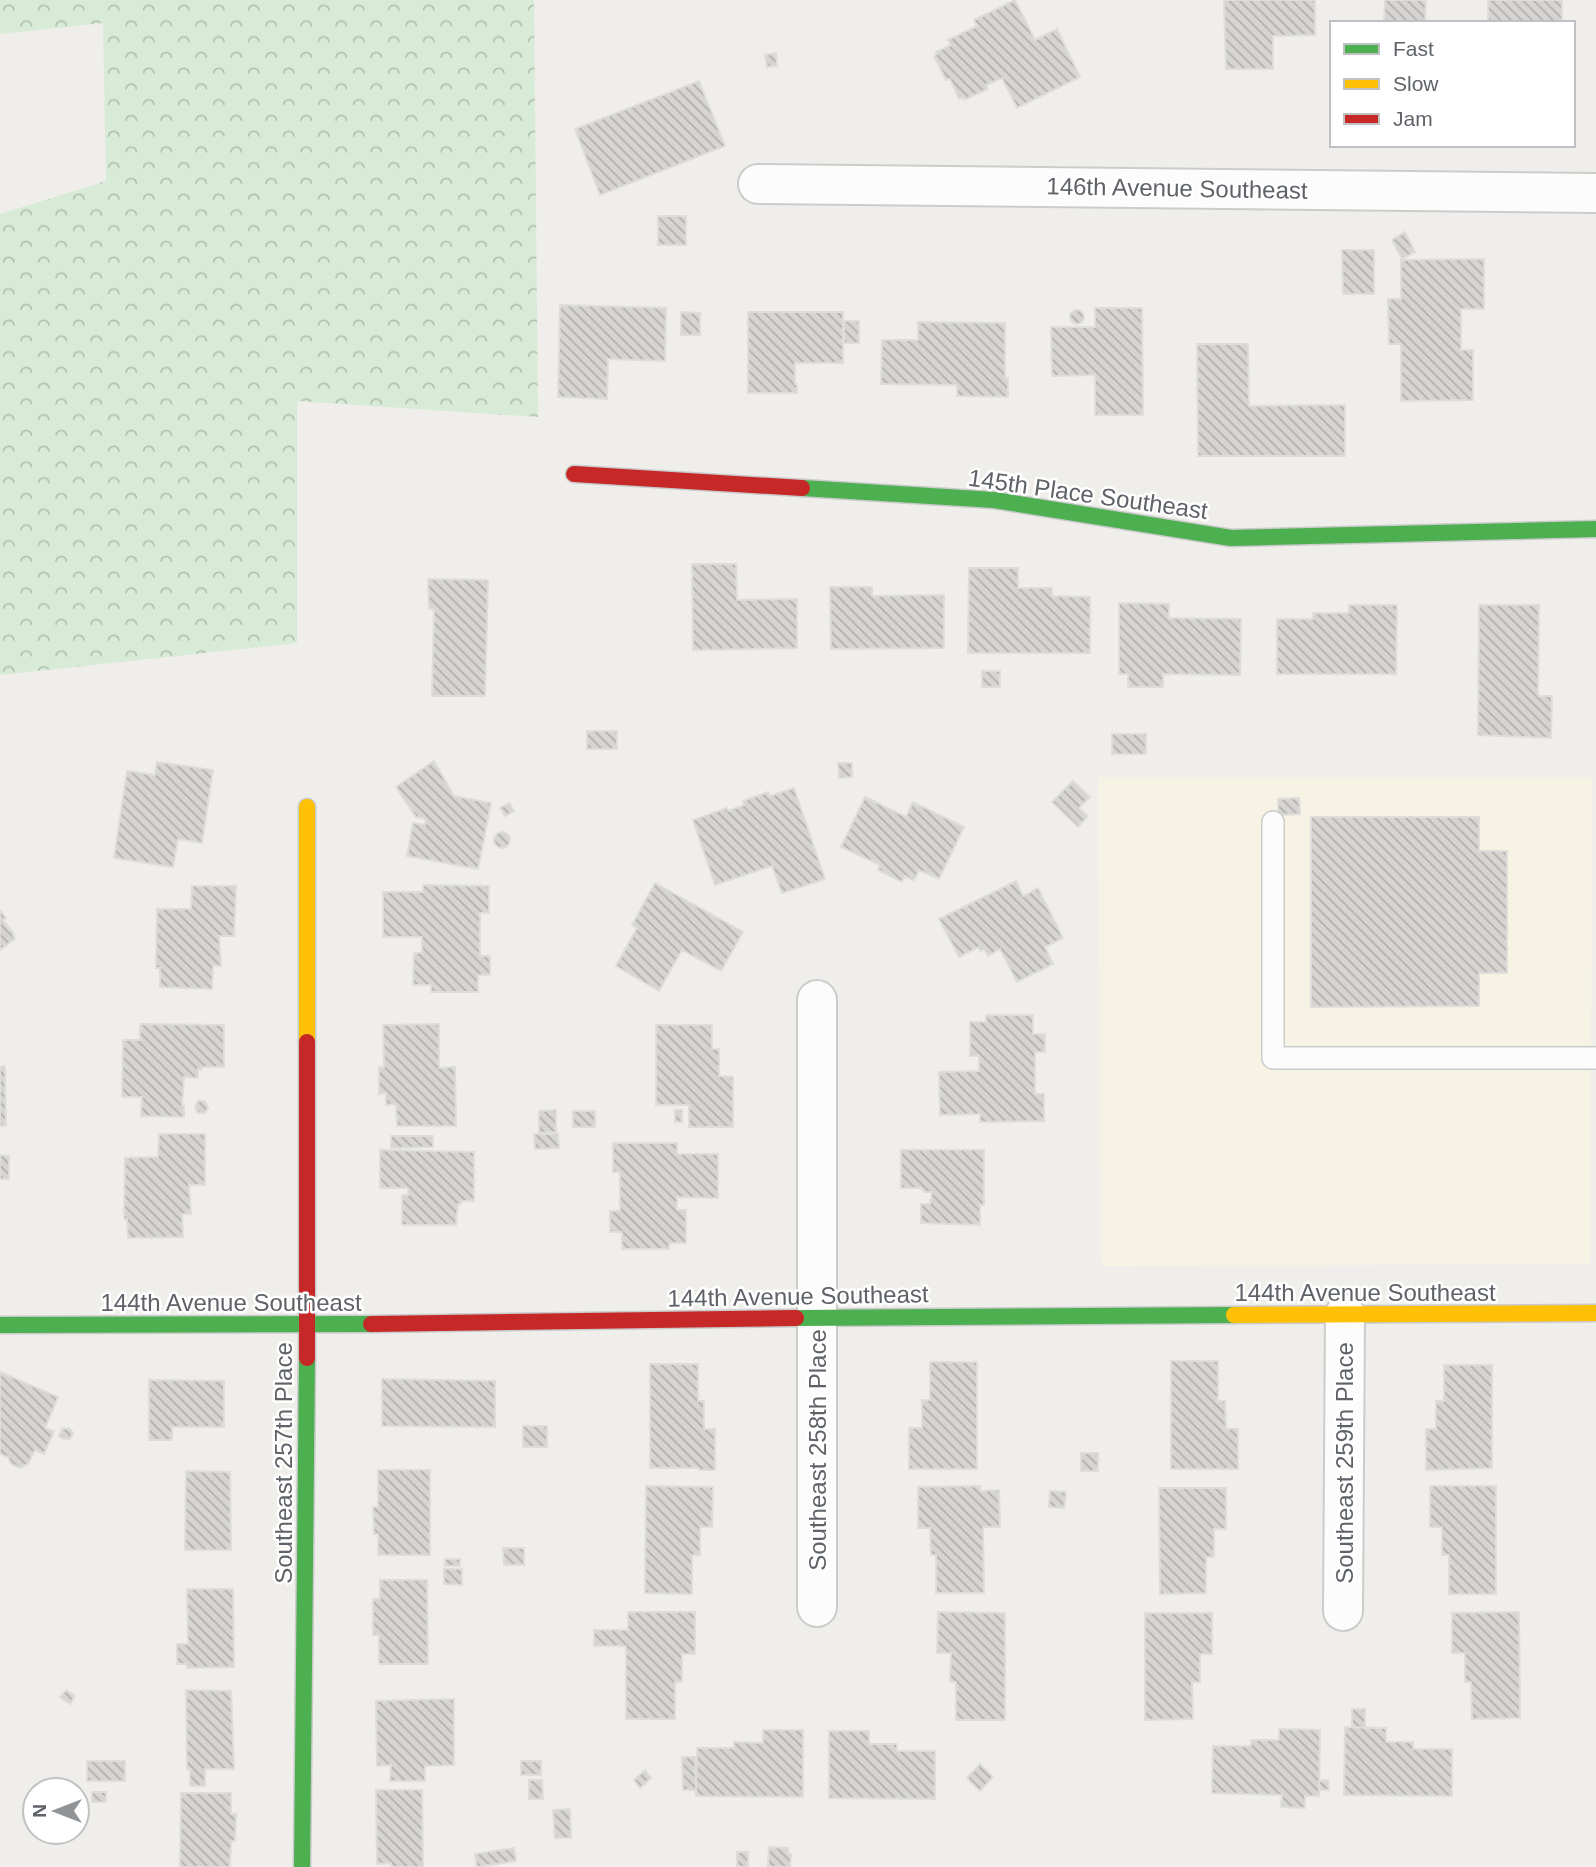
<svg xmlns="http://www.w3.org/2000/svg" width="1596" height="1867" font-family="Arial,sans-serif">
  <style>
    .commercial { fill: #f7f3e4 }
    .forest { fill: url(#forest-crowns) }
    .building { fill: url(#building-back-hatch); stroke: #deddd9; stroke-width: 2 }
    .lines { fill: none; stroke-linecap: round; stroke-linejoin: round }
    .lane-casing { stroke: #cbcccc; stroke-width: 24 }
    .street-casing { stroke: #cbcccc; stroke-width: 42 }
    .fast-casing { stroke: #cacacb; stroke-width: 19 }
    .slow-casing { stroke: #cacacb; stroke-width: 19 }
    .jam-casing { stroke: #cacacb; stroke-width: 19 }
    .lane { stroke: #fdfcfc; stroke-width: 21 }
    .street { stroke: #fdfcfc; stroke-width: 38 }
    .fast { stroke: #4caf50; stroke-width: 16 }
    .slow { stroke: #ffc107; stroke-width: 16 }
    .jam { stroke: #c62828; stroke-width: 16 }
    .labels { text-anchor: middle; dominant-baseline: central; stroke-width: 5; stroke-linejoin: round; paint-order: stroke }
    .street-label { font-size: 24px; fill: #5f6368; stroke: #fff }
  </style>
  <defs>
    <pattern id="forest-crowns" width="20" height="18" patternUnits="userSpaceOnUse" patternTransform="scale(1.75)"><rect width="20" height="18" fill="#d8ebd6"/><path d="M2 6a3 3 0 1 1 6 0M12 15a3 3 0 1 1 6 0" fill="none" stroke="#b2c2b1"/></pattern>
    <pattern id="building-back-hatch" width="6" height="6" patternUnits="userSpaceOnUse" patternTransform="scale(1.75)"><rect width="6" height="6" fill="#d6d5d3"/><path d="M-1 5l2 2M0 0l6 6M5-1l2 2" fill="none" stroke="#b1b0af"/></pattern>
  </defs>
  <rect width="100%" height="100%" fill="#efeeea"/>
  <!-- commercial -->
  <path class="commercial" d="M1098,777H1592L1590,1264L1101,1266Z"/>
  <!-- forest -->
  <path class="forest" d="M0,0H534L538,417L297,401V643L0,675V214L106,181L103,23L0,34Z"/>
  <!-- building -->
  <path class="building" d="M1015,0L1035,40L1057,29L1080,77L1017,108L1002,78L986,85L988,89L964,100L963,97L959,99L950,79L946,80L934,56L937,54L936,52L951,45L948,40L977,26L974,20Z
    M1224,0H1315V35L1273,36V69H1226Z
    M1385,0H1426L1425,23H1384Z
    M1488,0H1562V23H1488Z
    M776,53L777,66L767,67L765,55Z
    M699,81L725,146L600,195L575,129Z
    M658,216H686V245H658Z
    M1405,232L1415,252L1402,259L1392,240Z
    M1342,250H1374V294H1343Z
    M1484,259V309H1461V350H1473V400L1401,401V344H1389L1388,299H1401V260Z
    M560,305L666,308L665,361L608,359L607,399L558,397Z
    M1095,308H1142L1143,415H1095V375L1052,376L1051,327H1095Z
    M1070 317a7 7 0 1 1 14 0a7 7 0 1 1-14 0Z
    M681,312L700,313V335H681Z
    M748,312H843V363H795V384H797V393H748Z
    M844,321H859V343H844Z
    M918,322L1005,323V378H1008V397L957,396V385L881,384L882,340H918Z
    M1197,344H1248L1249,406L1345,405V456H1198Z
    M692,564H736L737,600L797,599V648L693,650Z
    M969,568H1018V588H1052V596L1090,597V653H968Z
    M428,579L488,580L485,696H432L434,610L429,608Z
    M830,587H872V596L944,595V648L831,649Z
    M1119,603L1169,604V618L1241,619L1240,675L1163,674V687H1128V674H1119Z
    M1349,605H1397L1396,674H1277V619H1313V613H1349Z
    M1479,605H1539L1538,696H1552L1551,738L1478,735Z
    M982,671H1000V687H982Z
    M587,731H617V749H587Z
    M1112,734H1146V754H1112Z
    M434,761L454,796L491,803L478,869L407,856L413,823L425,825L426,819L416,817L396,787Z
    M157,762L213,770L202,843L178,839L173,867L114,858L127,771L155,775Z
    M838,763H852V777L839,778Z
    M1073,781L1090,797L1079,808L1088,816L1078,827L1052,802Z
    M794,788L825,879L782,893L772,866L715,885L693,820L727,808L728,811L744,805L743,801L768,792L770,796Z
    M865,797L906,817L913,802L964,827L939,879L919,870L914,881L905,876L902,882L878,870L880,865L841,847Z
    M1299,798L1300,814L1278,815V799Z
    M509,803L514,811L505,816L500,808Z
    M1311,817H1479V851H1507V973H1479V1006L1311,1007Z
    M494 840a8 8 0 1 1 16 0a8 8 0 1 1-16 0Z
    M1016,881L1023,896L1038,888L1063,938L1045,947L1053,964L1017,982L1000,949L988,956L984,949L980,951L979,947L959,957L939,919Z
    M655,883L743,932L721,971L682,950L659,991L616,966L637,928L632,925Z
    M423,885L489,886V913H480V956H490V975H478V992H431V985H413L414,953H422V937H383V892H423Z
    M192,886H236L234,936H219L221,966L213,965L212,989L160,987V968H156L157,909H191Z
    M0,910L6,918L3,920L14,934L13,935L15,939L0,950Z
    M986,1015H1033V1034H1045V1052H1035V1094H1044V1121L980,1122V1114L940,1115L939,1072L979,1071V1056H970V1022H986Z
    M140,1024L224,1025V1067H202L201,1070L198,1069V1078L184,1077L182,1106H184V1117L141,1116L142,1097H122L123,1040H140Z
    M439,1024V1068L455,1067L456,1126H397L396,1104L386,1105V1093L379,1094V1067H384L383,1025Z
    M656,1025H712V1049H719V1076L733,1077V1127H689V1105H656Z
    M5,1066L6,1126H0V1067Z
    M198,1101H205L208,1108L205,1113H198L195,1107Z
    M556,1110V1132L539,1133V1111Z
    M675,1110H682V1122H675Z
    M573,1111H595V1127H573Z
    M159,1134H205V1185H189L191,1214H182L183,1237L128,1238L127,1219H124L125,1158L158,1157Z
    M534,1134H558L559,1148L535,1149Z
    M391,1136H433V1147L391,1148Z
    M613,1143H677V1154H718V1198L677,1197V1210H686V1243H669V1249H622V1232H610V1211H620V1172H613Z
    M380,1150L474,1152V1201H461V1204H458L456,1225H402V1195H408V1188H380Z
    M901,1150H984V1205H980V1225L921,1223V1204H930L932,1192H925L921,1188H901Z
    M0,1155L9,1156V1179H0Z
    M1171,1361H1218V1401H1225L1226,1429H1238V1469H1171Z
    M930,1362H977V1469H909V1428H922V1400H930Z
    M650,1364H698V1401H704V1429H715V1470H699V1468H650Z
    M1444,1365H1492V1468L1426,1470V1429H1436V1401H1444Z
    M0,1372L58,1397L45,1428L54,1431L44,1454L35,1450L28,1464L20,1468L11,1464L8,1457L0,1454Z
    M382,1379L495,1381V1427L382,1426Z
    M149,1380L224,1381V1427H172V1440H149Z
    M523,1426H547V1447H523Z
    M69,1428L73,1433L70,1439H64L59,1436L62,1429Z
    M1081,1453H1098V1471H1081Z
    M378,1470H430V1555H378V1534H374L373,1507H378Z
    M186,1471L230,1472L231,1550H185Z
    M646,1486L713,1487L712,1527H700V1555H692V1594L645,1593Z
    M980,1486V1491L999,1490L1000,1527H983L984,1593H936V1555H931L930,1528H918V1487Z
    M1430,1486H1496V1594H1449V1555H1442V1527H1430Z
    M1159,1488H1226V1529H1214V1557H1206V1593L1160,1594Z
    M1050,1491L1066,1492L1064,1508L1049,1507Z
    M503,1548H524V1565H504Z
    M445,1559H460V1566H445Z
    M444,1569H462V1585L444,1584Z
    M380,1580H427L428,1664H379V1635H373V1599H380Z
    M187,1589H233L234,1667L187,1668V1664H177V1644H188Z
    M628,1612H695V1654H682V1682H675V1719H626V1646H594V1630H628Z
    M938,1612L1005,1613V1720H956V1682H950L951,1653H937Z
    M1519,1612L1520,1718L1472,1719L1471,1682H1465V1653H1452V1613Z
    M1145,1613H1212V1654H1200V1682H1192L1193,1719L1145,1720Z
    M66,1690L75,1696L70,1704L60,1697Z
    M186,1690L231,1691L234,1769H205V1786H190V1769H187Z
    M454,1699V1765L425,1766V1781H390L391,1765L377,1766L376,1701Z
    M1352,1709H1365V1728L1352,1727Z
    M1345,1727L1386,1728V1742H1413V1749H1452V1796L1344,1795Z
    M1279,1729L1320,1730L1319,1796H1305V1808L1281,1807L1282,1795L1212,1793L1213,1746H1251V1740H1279Z
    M763,1730H803V1797L696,1796L697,1748H734V1742L763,1743Z
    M829,1731H869V1744H897V1751H935V1799L829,1798Z
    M682,1757H695L696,1790H683Z
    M87,1761H125V1781H87Z
    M521,1761H541V1775H521Z
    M980,1764L993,1777L980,1791L967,1778Z
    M645,1770L651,1778L640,1788L634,1780Z
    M529,1780H542L543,1799H529Z
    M1328,1780L1329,1790H1319V1781Z
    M376,1790H422L423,1867H391V1863L377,1864Z
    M92,1792H106V1802H92Z
    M181,1793H231V1814H236L235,1841H231L230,1867H180Z
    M570,1809L571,1838H555L553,1810Z
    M769,1847L788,1848V1854H791L790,1867H768Z
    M514,1848L516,1861L477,1867L475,1854Z
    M737,1852H748V1867H737Z"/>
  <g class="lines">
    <!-- lane casing -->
    <g class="lane-casing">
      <path id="lane" d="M1273,822V1058H1596"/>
    </g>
    <!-- street casing -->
    <g class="street-casing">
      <path id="street" d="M758,184L1596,193
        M817,1607V1000
        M1343,1611L1345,1314"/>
    </g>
    <!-- fast casing -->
    <g class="fast-casing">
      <path id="fast" d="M802,488L994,500L1231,538L1596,529
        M796,1318L1234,1315
        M0,1325L371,1324
        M302,1867L307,1358"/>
    </g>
    <!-- slow casing -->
    <g class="slow-casing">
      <path id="slow" d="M307,807V1042
        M1234,1315L1596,1313"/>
    </g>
    <!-- jam casing -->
    <g class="jam-casing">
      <path id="jam" d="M574,474L802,488
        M371,1324L796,1318
        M307,1358V1042"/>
    </g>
    <!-- lane -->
    <use href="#lane" class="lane"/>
    <!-- street -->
    <use href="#street" class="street"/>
    <!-- fast -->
    <use href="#fast" class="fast"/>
    <!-- slow -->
    <use href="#slow" class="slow"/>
    <!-- jam -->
    <use href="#jam" class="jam"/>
  </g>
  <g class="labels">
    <!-- street labels -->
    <g class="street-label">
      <text transform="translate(1177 188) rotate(1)">146th Avenue Southeast</text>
      <text transform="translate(1088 494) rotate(8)">145th Place Southeast</text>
      <text x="1365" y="1292">144th Avenue Southeast</text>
      <text transform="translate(798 1296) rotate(-1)">144th Avenue Southeast</text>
      <text x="231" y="1302">144th Avenue Southeast</text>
      <text transform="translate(817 1450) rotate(-90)">Southeast 258th Place</text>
      <text transform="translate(283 1463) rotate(-90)">Southeast 257th Place</text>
      <text transform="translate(1344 1463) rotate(-90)">Southeast 259th Place</text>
    </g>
  </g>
  <!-- legend -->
  <rect x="1330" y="21" width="245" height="126" fill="#ffffff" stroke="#bfc1c3" stroke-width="2"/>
  <rect x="1344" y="44" width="35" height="10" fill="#4caf50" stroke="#bfc1c3" stroke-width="2"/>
  <text x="1393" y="56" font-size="21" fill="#5f6368">Fast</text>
  <rect x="1344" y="79" width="35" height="10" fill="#ffc107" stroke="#bfc1c3" stroke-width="2"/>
  <text x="1393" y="91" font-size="21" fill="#5f6368">Slow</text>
  <rect x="1344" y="114" width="35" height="10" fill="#c62828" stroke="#bfc1c3" stroke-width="2"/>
  <text x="1393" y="126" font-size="21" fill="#5f6368">Jam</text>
  <!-- north arrow -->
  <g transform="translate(56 1811) rotate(270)"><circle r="33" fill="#ffffff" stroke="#bfc1c3" stroke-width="2"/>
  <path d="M0-5L12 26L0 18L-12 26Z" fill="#919496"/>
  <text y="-10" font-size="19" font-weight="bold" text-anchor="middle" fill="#5f6368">N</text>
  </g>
</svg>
